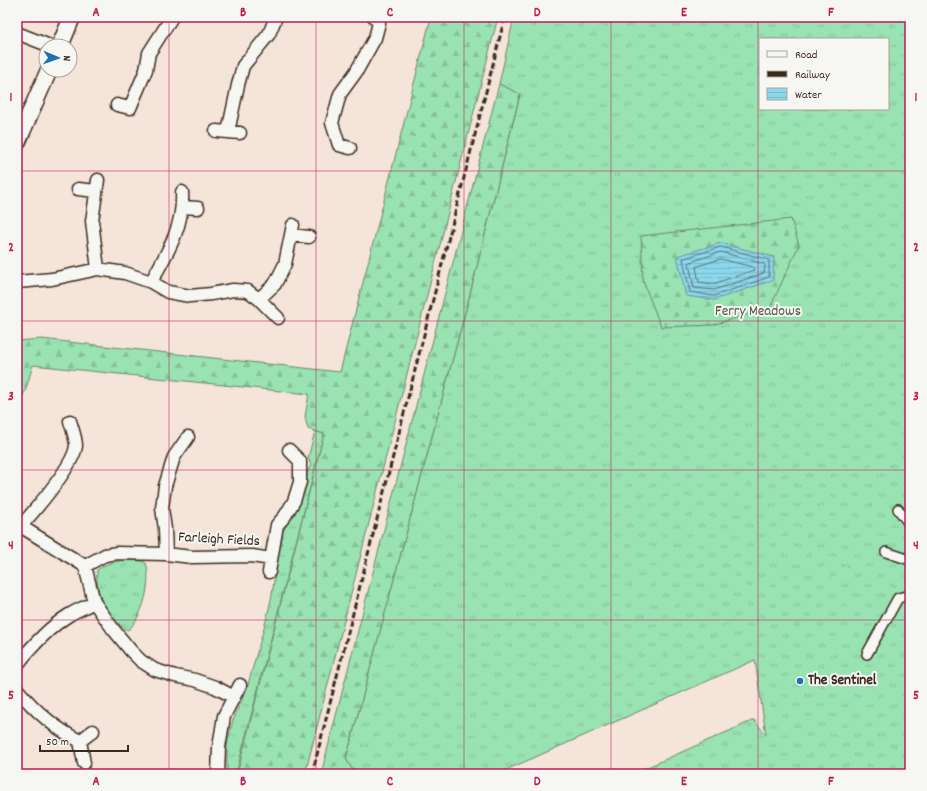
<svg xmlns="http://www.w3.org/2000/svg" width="927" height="791" font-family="Dekko,sans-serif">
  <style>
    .grass { fill: url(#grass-tufts); stroke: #6a8668; fill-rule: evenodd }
    .forest { fill: url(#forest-firs); stroke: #6a8668 }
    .water { fill: url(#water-rules); stroke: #6b9299 }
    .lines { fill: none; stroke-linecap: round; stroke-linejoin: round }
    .shore { stroke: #5b6f70; stroke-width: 1 }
    .pedestrian-casing { stroke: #3b2a1e; stroke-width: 12 }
    .minor-casing { stroke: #3b2a1e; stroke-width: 15 }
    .tertiary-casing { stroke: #3b2a1e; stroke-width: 19 }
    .pedestrian { stroke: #f6f6f2; stroke-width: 9 }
    .minor { stroke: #f6f6f2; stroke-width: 12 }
    .tertiary { stroke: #f6f6f2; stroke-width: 16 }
    .rail { stroke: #3b2a1e; stroke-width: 3; stroke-dasharray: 6 3; stroke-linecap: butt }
    .grid { fill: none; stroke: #c2185b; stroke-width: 1; stroke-opacity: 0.55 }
    .poi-dot { fill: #1f6fb2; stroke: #f6f6f2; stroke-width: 1.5 }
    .labels { text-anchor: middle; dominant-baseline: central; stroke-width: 4; stroke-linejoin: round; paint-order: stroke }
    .park-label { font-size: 15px; fill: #525843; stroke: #f6f6f2 }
    .street-label { font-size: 15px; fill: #3b2a1e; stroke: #f6f6f2 }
    .poi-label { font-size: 15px; font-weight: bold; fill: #3b2a1e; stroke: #f6f6f2; text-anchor: start }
    .neatline { fill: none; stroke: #c2185b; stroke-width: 1.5 }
    .grid-label { font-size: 13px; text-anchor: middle; font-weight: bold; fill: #c2185b }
  </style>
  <defs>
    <pattern id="grass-tufts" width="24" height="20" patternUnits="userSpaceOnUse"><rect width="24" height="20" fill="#99e2b1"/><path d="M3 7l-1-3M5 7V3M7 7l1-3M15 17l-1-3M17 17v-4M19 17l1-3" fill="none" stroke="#85c298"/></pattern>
    <pattern id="forest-firs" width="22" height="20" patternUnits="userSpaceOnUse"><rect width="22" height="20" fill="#99e2b1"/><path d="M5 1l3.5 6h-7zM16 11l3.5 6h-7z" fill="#85c298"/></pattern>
    <pattern id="water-rules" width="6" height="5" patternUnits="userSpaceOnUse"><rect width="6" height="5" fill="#8bd7eb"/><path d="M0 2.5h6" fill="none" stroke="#79b9c9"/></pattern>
  </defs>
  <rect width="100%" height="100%" fill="#f4e4d9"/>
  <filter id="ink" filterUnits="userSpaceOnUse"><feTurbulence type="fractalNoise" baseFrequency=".025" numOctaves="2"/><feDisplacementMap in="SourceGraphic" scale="8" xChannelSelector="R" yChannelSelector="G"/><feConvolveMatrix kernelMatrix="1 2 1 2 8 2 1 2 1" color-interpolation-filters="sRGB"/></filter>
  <g filter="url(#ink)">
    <!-- grass -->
    <path class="grass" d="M514,17H910V774H632L754,720L766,735L755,660L497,774H355L346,759L470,294L520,95L499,84ZM760,39H888V109H760Z
      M315,431L324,434L236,774H227V748L229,735L233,720L247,688L267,617L272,595L278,553L283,531L298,507L301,498L305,477L311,465L308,458Z
      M127,560L142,561L146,563C152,582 143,617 128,630C120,629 104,607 101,599C98,590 96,580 97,570C107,563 116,561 127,560Z"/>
    <!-- forest -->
    <path class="forest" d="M431,17H498L305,774H237L324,434L308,429L305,417L309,394L33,365L25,392L17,405V341L41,339L340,372Z
      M499,84L520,94L470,294L346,759L355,774H321Z
      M791,219L799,245L770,308L713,325L661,327L643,281L641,236Z"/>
    <!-- water -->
    <path class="water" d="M721,243L774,257L773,280L714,300L686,296L677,256Z"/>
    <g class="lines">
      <!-- shore -->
      <path class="shore" d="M721,247L769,260V277L714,296L690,292L683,259Z
        M721,252L764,264L765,266L764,273L714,290L694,288L689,263Z
        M721,259L753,267L754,270L713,284L699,282L696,267Z"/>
      <!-- pedestrian casing -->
      <g class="pedestrian-casing">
        <path id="pedestrian" d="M898,509L910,525
          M886,552L910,560
          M867,654L898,598L910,595"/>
      </g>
      <!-- minor casing -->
      <g class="minor-casing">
        <path id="minor" d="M17,33L50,46
          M117,105L130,108L146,70L149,53L172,17
          M216,131L228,132L238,85L243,66L269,34L276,17
          M228,132L240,133
          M350,148L339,145L332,123L340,94L356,72L375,38L379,23L374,17
          M98,180L92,221L98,269
          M78,189L96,191
          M183,207L198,208
          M291,235L309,237
          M17,282L52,279L98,269L125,273L151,282L168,292L190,296L211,294L233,290L248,291L259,299L278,318
          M151,282C167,253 184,227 182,192
          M259,299L275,284L285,264L293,225
          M17,524L85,566L94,602L113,629L131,651L141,661L155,670L175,676L195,680L215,687L234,697
          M21,526C35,510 74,465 76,446C76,438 72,428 70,421
          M166,554L165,529L162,508L165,486L174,457L188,437
          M85,566L105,555L117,553L166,554L192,557L252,556L271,559
          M269,572L277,525L285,516L294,501L300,482V461L289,450
          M17,665C32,646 48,628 69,615C77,610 86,607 94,602
          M17,689C35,711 56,729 80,741
          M84,763L80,741L93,731
          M218,774L219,747L224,716L240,685"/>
      </g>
      <!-- tertiary casing -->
      <g class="tertiary-casing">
        <path id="tertiary" d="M60,46L72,17
          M17,143L49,70"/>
      </g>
      <!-- pedestrian -->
      <use href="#pedestrian" class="pedestrian"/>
      <!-- minor -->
      <use href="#minor" class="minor"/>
      <!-- tertiary -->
      <use href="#tertiary" class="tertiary"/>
      <!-- rail -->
      <path class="rail" d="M312,774L505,17"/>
    </g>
  </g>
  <!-- grid -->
  <path class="grid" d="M169,17V774M316,17V774M464,17V774M611,17V774M758,17V774M17,171H910M17,321H910M17,470H910M17,620H910"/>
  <!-- markers -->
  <circle class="poi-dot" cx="800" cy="681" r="4"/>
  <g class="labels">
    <!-- park labels -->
    <g class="park-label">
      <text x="758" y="312">Ferry Meadows</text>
    </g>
    <!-- street labels -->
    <g class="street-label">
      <text transform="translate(219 540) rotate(3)">Farleigh Fields</text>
    </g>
    <!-- poi labels -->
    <g class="poi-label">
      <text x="808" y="681">The Sentinel</text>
    </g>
  </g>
  <!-- margin -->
  <rect width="927" height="791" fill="none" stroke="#f6f6f2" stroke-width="44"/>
  <!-- legend -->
  <rect x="759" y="38" width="130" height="72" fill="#f6f6f2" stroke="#aba49d"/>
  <rect x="767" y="51" width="20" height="6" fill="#f6f6f2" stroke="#aba49d"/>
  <text x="795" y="58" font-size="12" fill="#3b2a1e">Road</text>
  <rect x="767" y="71" width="20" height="6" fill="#3b2a1e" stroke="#aba49d"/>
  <text x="795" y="78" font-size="12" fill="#3b2a1e">Railway</text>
  <rect x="767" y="88" width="20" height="12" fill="url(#water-rules)" stroke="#aba49d"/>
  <text x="795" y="98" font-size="12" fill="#3b2a1e">Water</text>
  <!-- north arrow -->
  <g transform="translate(58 58) rotate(92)"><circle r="19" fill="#f6f6f2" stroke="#aba49d"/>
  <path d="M0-3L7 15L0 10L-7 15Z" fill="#1f6fb2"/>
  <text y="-6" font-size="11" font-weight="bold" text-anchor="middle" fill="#3b2a1e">N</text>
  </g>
  <!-- scale -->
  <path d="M40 745v6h88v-6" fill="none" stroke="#3b2a1e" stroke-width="2"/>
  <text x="46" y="745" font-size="12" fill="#3b2a1e" stroke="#f6f6f2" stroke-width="3" paint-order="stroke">50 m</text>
  <rect x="22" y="22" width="883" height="747" class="neatline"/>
  <g class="grid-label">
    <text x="96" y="16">A</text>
    <text x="243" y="16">B</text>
    <text x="390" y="16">C</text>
    <text x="537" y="16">D</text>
    <text x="684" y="16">E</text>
    <text x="831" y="16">F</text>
    <text x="11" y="101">1</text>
    <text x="916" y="101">1</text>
    <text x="11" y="251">2</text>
    <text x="916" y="251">2</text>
    <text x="11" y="400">3</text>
    <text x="916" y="400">3</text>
    <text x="11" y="549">4</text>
    <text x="916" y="549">4</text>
    <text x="11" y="699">5</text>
    <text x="916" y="699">5</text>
    <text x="96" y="785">A</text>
    <text x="243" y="785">B</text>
    <text x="390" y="785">C</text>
    <text x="537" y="785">D</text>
    <text x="684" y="785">E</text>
    <text x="831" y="785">F</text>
  </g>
</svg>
